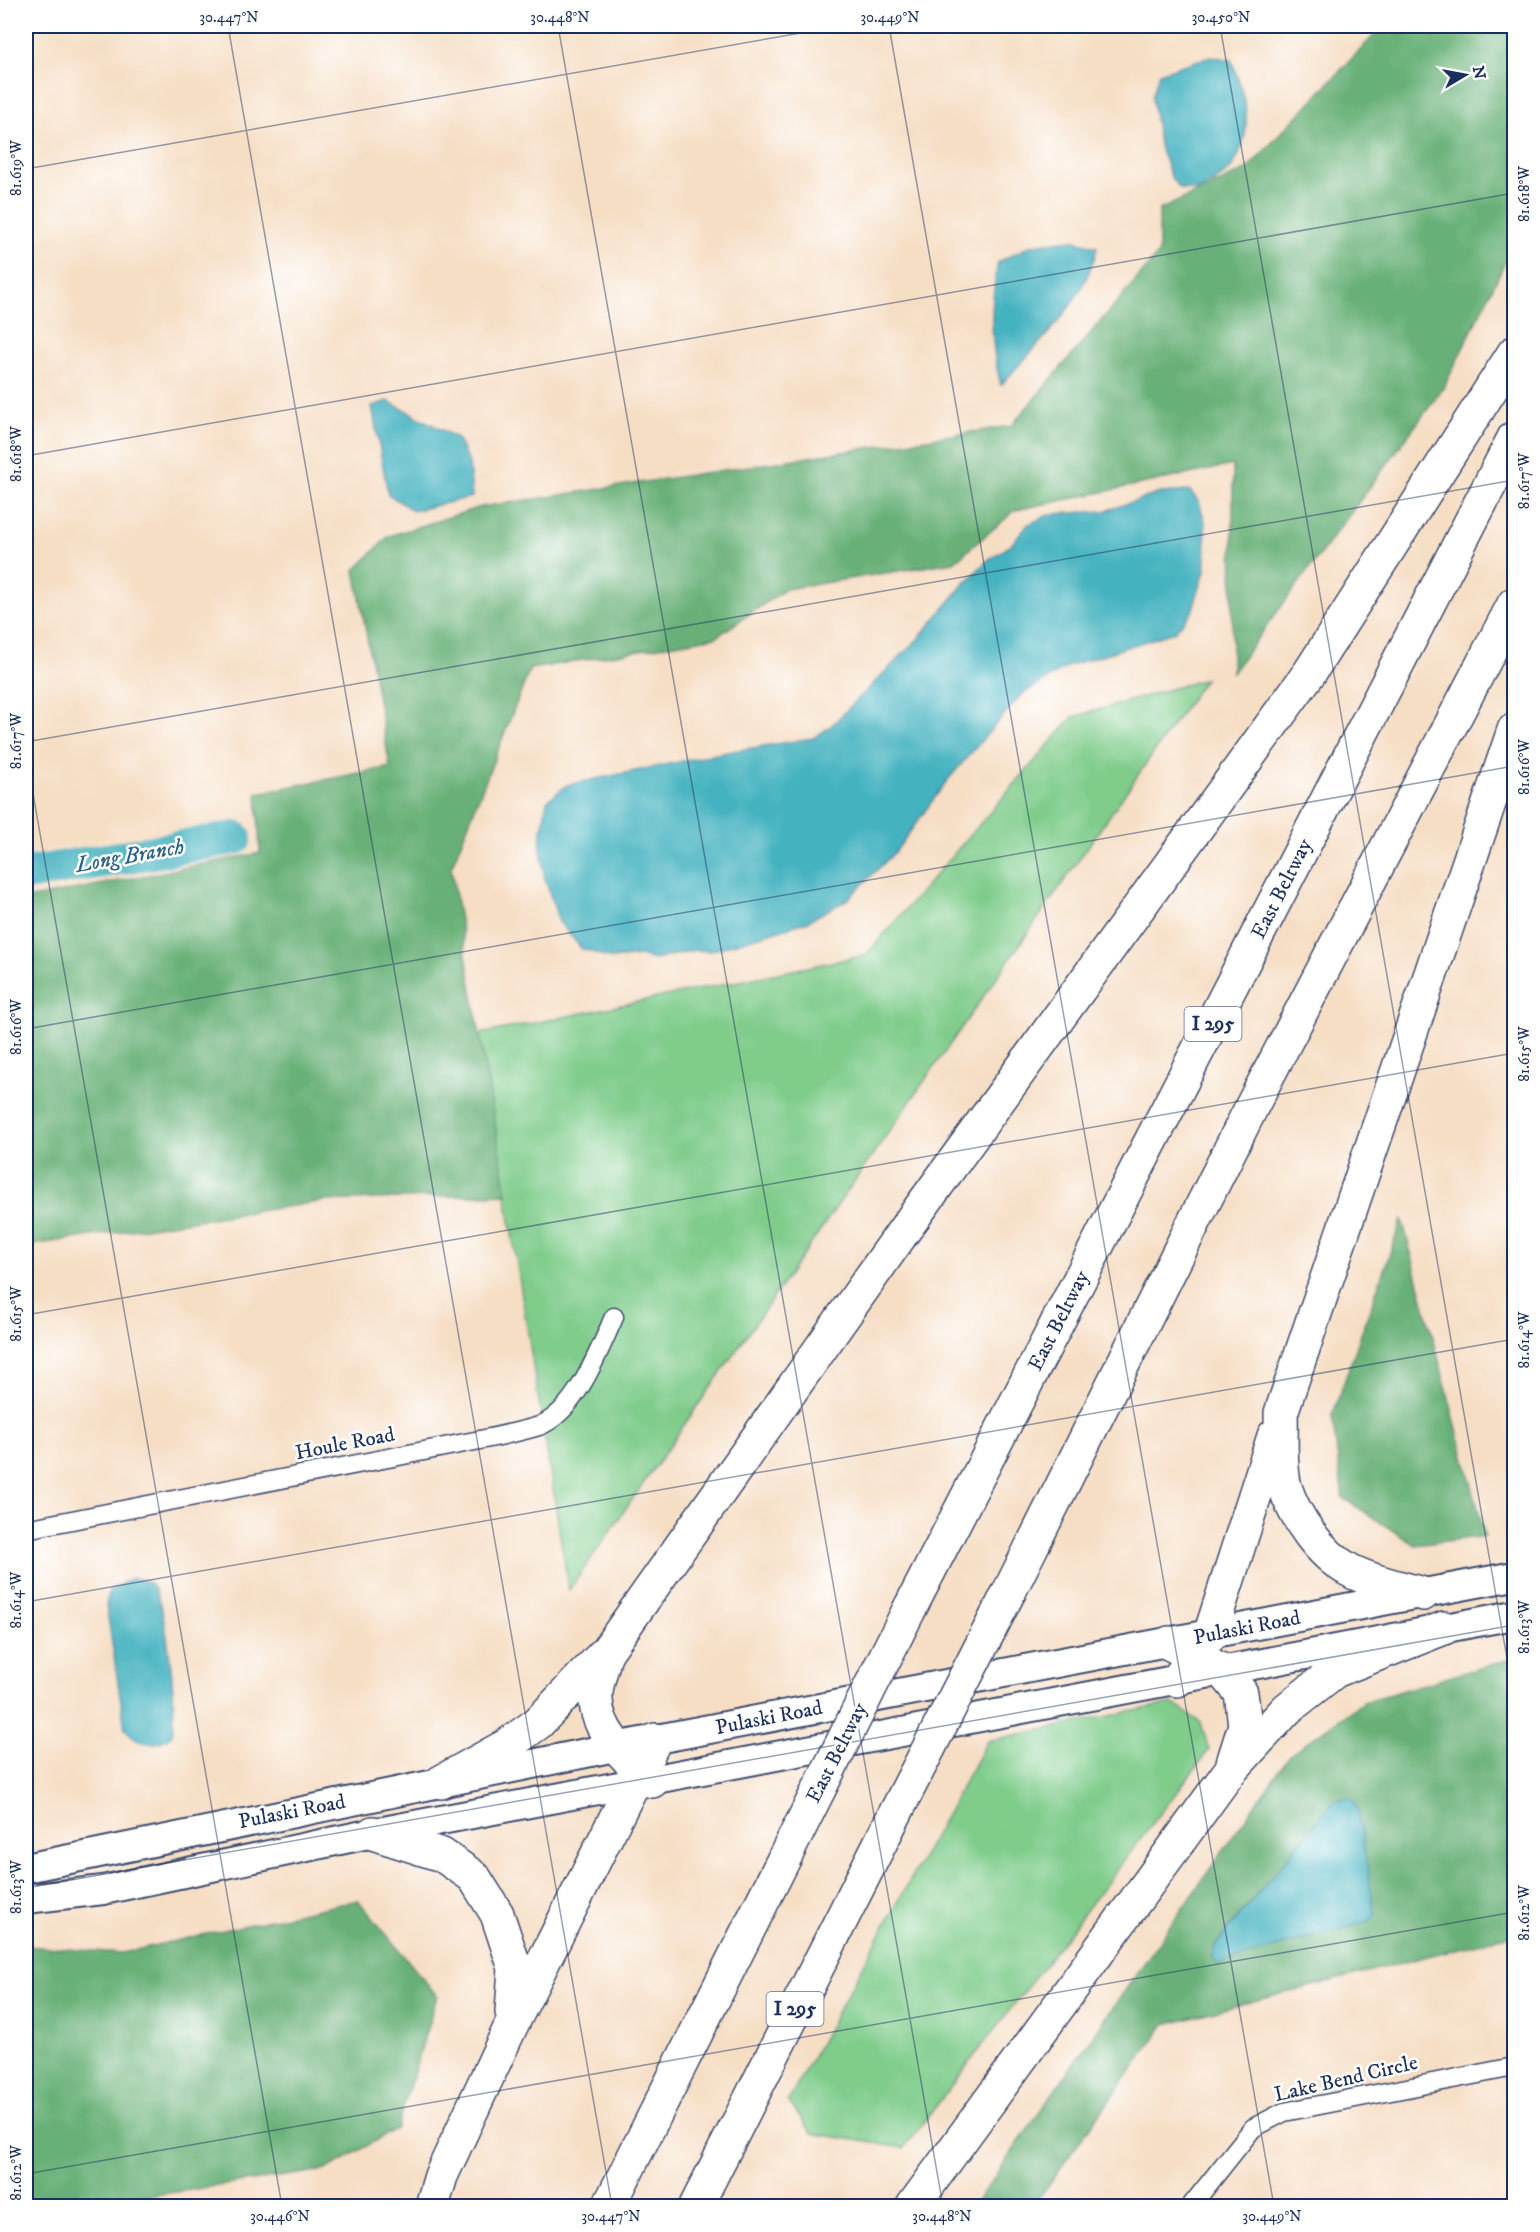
<svg xmlns="http://www.w3.org/2000/svg" width="1540" height="2232" font-family="'IM FELL DW Pica',serif">
  <style>
    .green { fill: #7fcc8b; stroke: #4d7e74; stroke-width: 1.5 }
    .forest { fill: #67b077; stroke: #41706a; stroke-width: 1.5; fill-rule: evenodd }
    .water { fill: #44b2c0; stroke: #30708f; stroke-width: 1.5 }
    .lines { fill: none; stroke-linecap: round; stroke-linejoin: round }
    .river { stroke: #44b2c0; stroke-width: 34 }
    .street-casing { stroke: #3c496d; stroke-width: 21 }
    .primary-casing { stroke: #3c496d; stroke-width: 32 }
    .highway-casing { stroke: #3c496d; stroke-width: 36 }
    .street { stroke: #fff; stroke-width: 18 }
    .primary { stroke: #fff; stroke-width: 28 }
    .highway { stroke: #fff; stroke-width: 33 }
    .highway-bridge-casing { stroke: #3c496d; stroke-width: 36; stroke-linecap: butt }
    .highway-bridge { stroke: #fff; stroke-width: 33 }
    .ticks { fill: none; stroke: #1b2f5e; stroke-width: 1.5; stroke-opacity: 0.45 }
    .labels { text-anchor: middle; dominant-baseline: central; stroke-width: 5; stroke-linejoin: round; paint-order: stroke }
    .shield { fill: #fff; stroke: #5f6d8e; stroke-width: 1.5 }
    .shield-label { font-size: 20px; font-weight: bold; fill: #1b2f5e }
    .street-label { font-size: 21px; fill: #1b2f5e; stroke: #fff }
    .water-label { font-size: 22px; font-style: italic; fill: #2b6385; stroke: #fff }
    .neatline { fill: none; stroke: #1b2f5e; stroke-width: 2 }
    .ticks-label { font-size: 15px; text-anchor: middle; fill: #1b2f5e }
  </style>
  <rect width="100%" height="100%" fill="#fff"/>
  <filter id="ink" filterUnits="userSpaceOnUse"><feTurbulence type="fractalNoise" baseFrequency=".0167" numOctaves="2"/><feDisplacementMap in="SourceGraphic" scale="12" xChannelSelector="R" yChannelSelector="G"/><feConvolveMatrix kernelMatrix="1 2 1 2 8 2 1 2 1" color-interpolation-filters="sRGB"/></filter>
  <filter id="wash" filterUnits="userSpaceOnUse"><feTurbulence type="fractalNoise" baseFrequency=".008" numOctaves="4" result="noise"/><feDisplacementMap in="SourceGraphic" scale="24" xChannelSelector="R" yChannelSelector="G"/><feGaussianBlur stdDeviation="1.35" result="paint"/><feColorMatrix in="noise" values="0 0 0 0 0 0 0 0 0 0 0 0 0 0 0 0 0 1.4 0 .05"/><feComposite in="paint" operator="in"/></filter>
  <g filter="url(#wash)">
    <rect width="100%" height="100%" fill="#f6dec5"/>
    <!-- green -->
    <path class="green" d="M1205,679L569,1590L480,1034L866,955L1073,717Z
      M1172,1703L1201,1723L1209,1750L904,2148L812,2133L788,2101L987,1741Z"/>
    <!-- forest -->
    <path class="forest" d="M1383,26H1514V244L1444,387L1232,673L1233,465L1016,510L954,562L786,589L716,637L530,669L451,868L507,1194L325,1201L26,1246V899L260,853L257,793L390,767L355,570L389,536L481,507L1011,426L1159,253V210L1246,170Z
      M1402,1219L1485,1536L1415,1545L1343,1498L1332,1416Z
      M1514,1658V1934L1165,2024L1033,2206H974L1290,1755L1363,1702ZM1350,1798L1357,1807L1375,1914L1212,1957L1215,1945L1335,1800Z
      M358,1900L437,1996L397,2128L326,2170L80,2206H26V1946L122,1953Z"/>
    <!-- water -->
    <path class="water" d="M1211,56L1231,60C1247,98 1255,130 1232,167C1225,177 1207,185 1197,191L1181,189L1172,179L1159,145L1152,97L1159,73Z
      M1072,240L1097,247C1085,303 1038,343 1001,385C989,341 990,305 998,262L1032,245Z
      M388,401L457,438L469,463L472,497L413,511L388,494L372,406Z
      M1190,491L1199,502L1205,522L1206,568L1192,612L1174,632L1068,666L1021,695L946,782L896,851L847,900L806,922L710,951L695,950L654,960L640,956L612,959L581,948L559,922L545,879L540,842L547,801L567,785L727,752L813,738L831,726L920,637L963,585L989,559L1010,546L1027,525L1050,514L1105,511L1160,493Z
      M132,1578C140,1579 148,1580 153,1587C167,1607 178,1711 172,1735C154,1749 139,1745 125,1729L106,1604L110,1590Z
      M1351,1798L1357,1807L1375,1914L1370,1921L1218,1964L1212,1957L1215,1946L1335,1800Z"/>
    <g class="lines">
      <!-- river -->
      <path class="river" d="M26,874L235,838"/>
    </g>
  </g>
  <g filter="url(#ink)">
    <g class="lines">
      <!-- street casing -->
      <g class="street-casing">
        <path id="street" d="M26,1529L480,1440C499,1436 520,1432 539,1426C576,1412 599,1351 614,1317
          M1191,2206L1253,2128L1284,2112L1514,2067"/>
      </g>
      <!-- primary casing -->
      <g class="primary-casing">
        <path id="primary" d="M26,1868L615,1747L1514,1576
          M26,1899L103,1890L373,1833L1514,1615"/>
      </g>
      <!-- highway casing -->
      <g class="highway-casing">
        <path id="highway" d="M1010,1590L1253,1104L1514,604
          M1423,1594C1399,1587 1371,1582 1349,1570C1320,1554 1295,1518 1285,1487C1279,1464 1282,1437 1281,1413L1514,730
          M910,1608L1514,438
          M1169,1643L1223,1671L1241,1693L1245,1725L1233,1763
          M606,1652C603,1665 597,1680 596,1693C593,1730 627,1759 652,1781
          M1177,1680L1210,1635L1274,1436
          M441,1782L506,1746L538,1723L607,1651L905,1229L1310,672L1514,353
          M373,1833L442,1855L474,1877L497,1914L515,1968L512,2012
          M432,2206L441,2176L511,2026L655,1740
          M609,2206L798,1831
          M696,2206L896,1812
          M913,2206L1230,1771L1287,1709L1335,1671L1444,1628"/>
      </g>
      <!-- street -->
      <use href="#street" class="street"/>
      <!-- primary -->
      <use href="#primary" class="primary"/>
      <!-- highway -->
      <use href="#highway" class="highway"/>
      <!-- highway-bridge casing -->
      <g class="highway-bridge-casing">
        <path id="highway-bridge" d="M896,1812L1010,1590
          M798,1831L910,1608"/>
      </g>
      <!-- highway-bridge -->
      <use href="#highway-bridge" class="highway-bridge"/>
    </g>
  </g>
  <!-- ticks -->
  <path class="ticks" d="M228,26L612,2206M558,26L943,2206M889,26L1274,2206M1220,26L1514,1698M26,169L841,26M26,456L1514,193M26,742L1514,480M26,754L282,2206M26,1029L1514,766M26,1315L1514,1053M26,1602L1514,1339M26,1888L1514,1625M26,2174L1514,1912M1468,2206L1514,2198"/>
  <g class="labels">
    <!-- shield labels -->
    <g class="shield">
      <rect x="1184.5" y="1007" width="57" height="34" rx="4.5"/>
      <rect x="766.5" y="1992" width="57" height="34" rx="4.5"/>
    </g>
    <g class="shield-label">
      <text x="1213" y="1024">I 295</text>
      <text x="795" y="2009">I 295</text>
    </g>
    <!-- street labels -->
    <g class="street-label">
      <text transform="translate(1282 889) rotate(-63)">East Beltway</text>
      <text transform="translate(1059 1321) rotate(-63)">East Beltway</text>
      <text transform="translate(345 1444) rotate(-11)">Houle Road</text>
      <text transform="translate(1247 1628) rotate(-11)">Pulaski Road</text>
      <text transform="translate(769 1718) rotate(-11)">Pulaski Road</text>
      <text transform="translate(837 1753) rotate(-63)">East Beltway</text>
      <text transform="translate(292 1812) rotate(-11)">Pulaski Road</text>
      <text transform="translate(1346 2079) rotate(-13)">Lake Bend Circle</text>
    </g>
    <!-- water labels -->
    <g class="water-label">
      <text transform="translate(130 856) rotate(-10)">Long Branch</text>
    </g>
  </g>
  <!-- margin -->
  <rect width="1540" height="2232" fill="none" stroke="#fff" stroke-width="66"/>
  <!-- north arrow -->
  <g transform="translate(1465 75) rotate(80)" stroke="#ffffff" stroke-width="4.5" paint-order="stroke">
  <path d="M0-4.5L10 22L0 15L-10 22Z" fill="#1b2f5e"/>
  <text y="-9" font-size="16" font-weight="bold" text-anchor="middle" fill="#1b2f5e">N</text>
  </g>
  <rect x="33" y="33" width="1474" height="2166" class="neatline"/>
  <g class="ticks-label">
    <text x="229" y="22">30.447°N</text>
    <text x="560" y="22">30.448°N</text>
    <text x="890" y="22">30.449°N</text>
    <text x="1221" y="22">30.450°N</text>
    <text transform="translate(16 168) rotate(-90)" y="5">81.619°W</text>
    <text transform="translate(1524 194) rotate(-90)" y="5">81.618°W</text>
    <text transform="translate(16 454) rotate(-90)" y="5">81.618°W</text>
    <text transform="translate(1524 481) rotate(-90)" y="5">81.617°W</text>
    <text transform="translate(16 741) rotate(-90)" y="5">81.617°W</text>
    <text transform="translate(1524 767) rotate(-90)" y="5">81.616°W</text>
    <text transform="translate(16 1027) rotate(-90)" y="5">81.616°W</text>
    <text transform="translate(1524 1054) rotate(-90)" y="5">81.615°W</text>
    <text transform="translate(16 1314) rotate(-90)" y="5">81.615°W</text>
    <text transform="translate(1524 1340) rotate(-90)" y="5">81.614°W</text>
    <text transform="translate(16 1600) rotate(-90)" y="5">81.614°W</text>
    <text transform="translate(1524 1627) rotate(-90)" y="5">81.613°W</text>
    <text transform="translate(16 1887) rotate(-90)" y="5">81.613°W</text>
    <text transform="translate(1524 1913) rotate(-90)" y="5">81.612°W</text>
    <text transform="translate(16 2173) rotate(-90)" y="5">81.612°W</text>
    <text x="280" y="2221">30.446°N</text>
    <text x="611" y="2221">30.447°N</text>
    <text x="942" y="2221">30.448°N</text>
    <text x="1272" y="2221">30.449°N</text>
  </g>
</svg>
